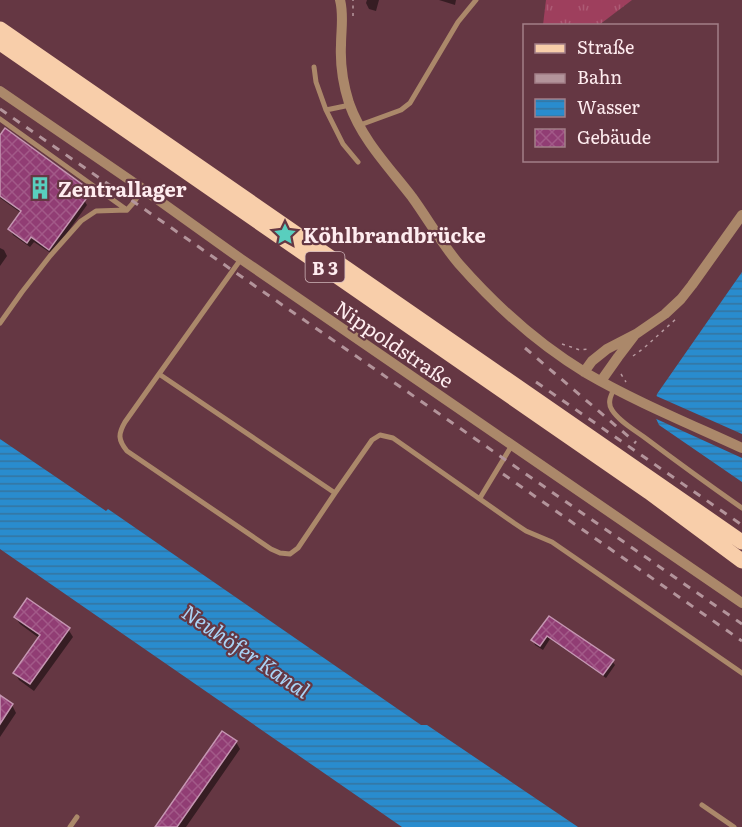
<svg xmlns="http://www.w3.org/2000/svg" width="742" height="827" font-family="Literata,serif">
  <style>
    .grass { fill: url(#grass-tufts) }
    .water { fill: url(#water-rules) }
    .pier { fill: #653743 }
    .shadow { fill: #0007 }
    .building { fill: url(#building-cross-hatch); stroke: #c596b2; stroke-width: 1.5 }
    .lines { fill: none; stroke-linecap: round; stroke-linejoin: round }
    .path { stroke: #b7989f; stroke-width: 1.5; stroke-dasharray: 3 4.5; stroke-linecap: butt }
    .service { stroke: #ab886a; stroke-width: 5 }
    .minor { stroke: #ab886a; stroke-width: 10 }
    .primary { stroke: #f8ceaa; stroke-width: 15 }
    .rail { stroke: #b3949b; stroke-width: 3; stroke-dasharray: 8 8; stroke-linecap: butt }
    .labels { text-anchor: middle; dominant-baseline: central; stroke-width: 4.5; stroke-linejoin: round; paint-order: stroke }
    .shield { fill: #653743; stroke: #d0b6bb; stroke-width: 1.5 }
    .shield-label { font-size: 18px; font-weight: bold; fill: #feecef }
    .poi-label { font-size: 20px; font-weight: bold; fill: #feecef; stroke: #653743; text-anchor: start }
    .street-label { font-size: 20px; fill: #feecef; stroke: #653743 }
    .water-label { font-size: 21px; font-style: italic; fill: #a9d3f5; stroke: #653743 }
  </style>
  <defs>
    <pattern id="grass-tufts" width="24" height="20" patternUnits="userSpaceOnUse" patternTransform="scale(1.5)"><rect width="24" height="20" fill="#9e3f5d"/><path d="M3 7l-1-3M5 7V3M7 7l1-3M15 17l-1-3M17 17v-4M19 17l1-3" fill="none" stroke="#ad5b75"/></pattern>
    <pattern id="water-rules" width="6" height="5" patternUnits="userSpaceOnUse" patternTransform="scale(1.5)"><rect width="6" height="5" fill="#298cce"/><path d="M0 2.5h6" fill="none" stroke="#35749f"/></pattern>
    <pattern id="building-cross-hatch" width="8" height="8" patternUnits="userSpaceOnUse" patternTransform="scale(1.5)"><rect width="8" height="8" fill="#913d74"/><path d="M0 0l8 8M0 8l8-8" fill="none" stroke="#a25988"/></pattern>
  </defs>
  <rect width="100%" height="100%" fill="#653743"/>
  <!-- grass -->
  <path class="grass" d="M546,0H632L599,25H543Z"/>
  <!-- water -->
  <path class="water" d="M742,272V482L659,425L653,412L657,394Z
    M0,439L106,511L108,509L421,725H427L578,827H402L0,549Z"/>
  <!-- pier -->
  <path class="pier" d="M654,395L742,434V458L652,417L650,412Z"/>
  <!-- shadow -->
  <path class="shadow" d="M367,0H379L376,11L369,9L366,3Z
    M439,0H456L455,5Z
    M0,137L82,186L85,191L81,197L84,200L87,205L52,254L34,242L30,247L13,235L10,229L21,213L0,198Z
    M0,248L4,250L7,256L0,266Z
    M15,617L68,629L73,637L34,691L19,680L15,673L39,638L20,624Z
    M549,618L612,661L615,665L606,678L550,639L543,650L535,645L533,640Z
    M0,697L12,705L16,713L0,737Z
    M236,742L240,749L186,827H157Z"/>
  <!-- building -->
  <path class="building" d="M5,128L83,185L77,193L86,199L49,250L31,237L27,243L8,229L21,211L0,196V135Z
    M27,598L70,628L30,684L13,673L40,635L14,617Z
    M549,616L614,660L603,675L547,636L540,646L531,640Z
    M0,695L13,704L0,724Z
    M222,731L237,741L177,827H155Z"/>
  <g class="lines">
    <!-- path -->
    <path class="path" d="M353,16V0
      M562,344L580,350L589,349
      M633,356L644,348L677,318
      M621,374L626,382"/>
    <!-- service -->
    <path class="service" d="M314,67L316,82L326,110L350,105
      M326,110L343,144L358,162
      M0,119L127,210
      M360,125L401,110L410,103L458,22L476,0
      M241,259L159,374L335,493L372,440L380,435L393,438L514,523L526,531L552,542L742,673
      M0,323L22,292L50,256L81,221L96,211L127,210L134,202L143,189
      M159,374L125,422C118,434 118,440 127,451L271,549L280,553L290,554L298,548L335,493
      M614,389C611,395 607,403 612,410C619,421 633,429 644,437C676,461 709,485 742,508
      M480,498L512,445
      M702,805L734,827
      M70,827L77,817"/>
    <!-- minor -->
    <path class="minor" d="M340,0C344,15 341,30 341,45C340,65 343,84 349,103C362,140 389,167 412,197C428,219 441,243 459,264C496,306 538,344 586,373C636,402 690,424 742,448
      M0,91L143,189L241,259L742,603
      M584,372L592,361L607,349L636,334L665,314L681,299L692,285L742,215
      M601,381L618,357L634,336"/>
    <!-- primary -->
    <path class="primary" d="M0,29L742,542
      M0,43L552,425L649,492L742,561"/>
    <!-- rail -->
    <path class="rail" d="M0,109L742,624
      M525,348L636,443
      M536,382L742,525
      M503,474L742,641"/>
  </g>
  <!-- icons -->
  <defs>
    <g id="building-bare" transform="scale(1.8)"><path d="M-4-6H4V6H1V3H-1V6H-4ZM-2.5-4.3h1.7v1.8h-1.7ZM.8-4.3h1.7v1.8H.8ZM-2.5-1h1.7V.8h-1.7ZM.8-1h1.7V.8H.8Z" fill="#59cebe" stroke="#653743" stroke-width="2.5" paint-order="stroke"/></g>
    <g id="sight-bare" transform="scale(1.8)"><path d="M0-6L1.8-2.2L6-1.7L2.9 1.2L3.7 5.4L0 3.3L-3.7 5.4L-2.9 1.2L-6-1.7L-1.8-2.2Z" fill="#59cebe" stroke="#653743" stroke-width="2.5" paint-order="stroke"/></g>
  </defs>
  <g fill-rule="evenodd">
    <use href="#building-bare" x="40" y="188"/>
    <use href="#sight-bare" x="285" y="234"/>
  </g>
  <g class="labels">
    <!-- shield labels -->
    <rect class="shield" x="305.5" y="252" width="39" height="30" rx="4.5"/>
    <g class="shield-label">
      <text x="325" y="267">B 3</text>
    </g>
    <!-- poi labels -->
    <g class="poi-label">
      <text x="58" y="188">Zentrallager</text>
      <text x="303" y="234">Köhlbrandbrücke</text>
    </g>
    <!-- street labels -->
    <g class="street-label">
      <text transform="translate(395 343) rotate(34)">Nippoldstraße</text>
    </g>
    <!-- water labels -->
    <g class="water-label">
      <text transform="translate(247 650) rotate(34)">Neuhöfer Kanal</text>
    </g>
  </g>
  <!-- legend -->
  <rect x="523" y="24" width="195" height="138" fill="#653743" stroke="#a27f88" stroke-width="1.5"/>
  <rect x="535" y="44" width="30" height="9" fill="#f8ceaa" stroke="#a27f88" stroke-width="1.5"/>
  <text x="577" y="54" font-size="18" fill="#feecef">Straße</text>
  <rect x="535" y="74" width="30" height="9" fill="#b3949b" stroke="#a27f88" stroke-width="1.5"/>
  <text x="577" y="84" font-size="18" fill="#feecef">Bahn</text>
  <rect x="535" y="99" width="30" height="18" fill="url(#water-rules)" stroke="#a27f88" stroke-width="1.5"/>
  <text x="577" y="114" font-size="18" fill="#feecef">Wasser</text>
  <rect x="535" y="129" width="30" height="18" fill="url(#building-cross-hatch)" stroke="#a27f88" stroke-width="1.5"/>
  <text x="577" y="144" font-size="18" fill="#feecef">Gebäude</text>
</svg>
